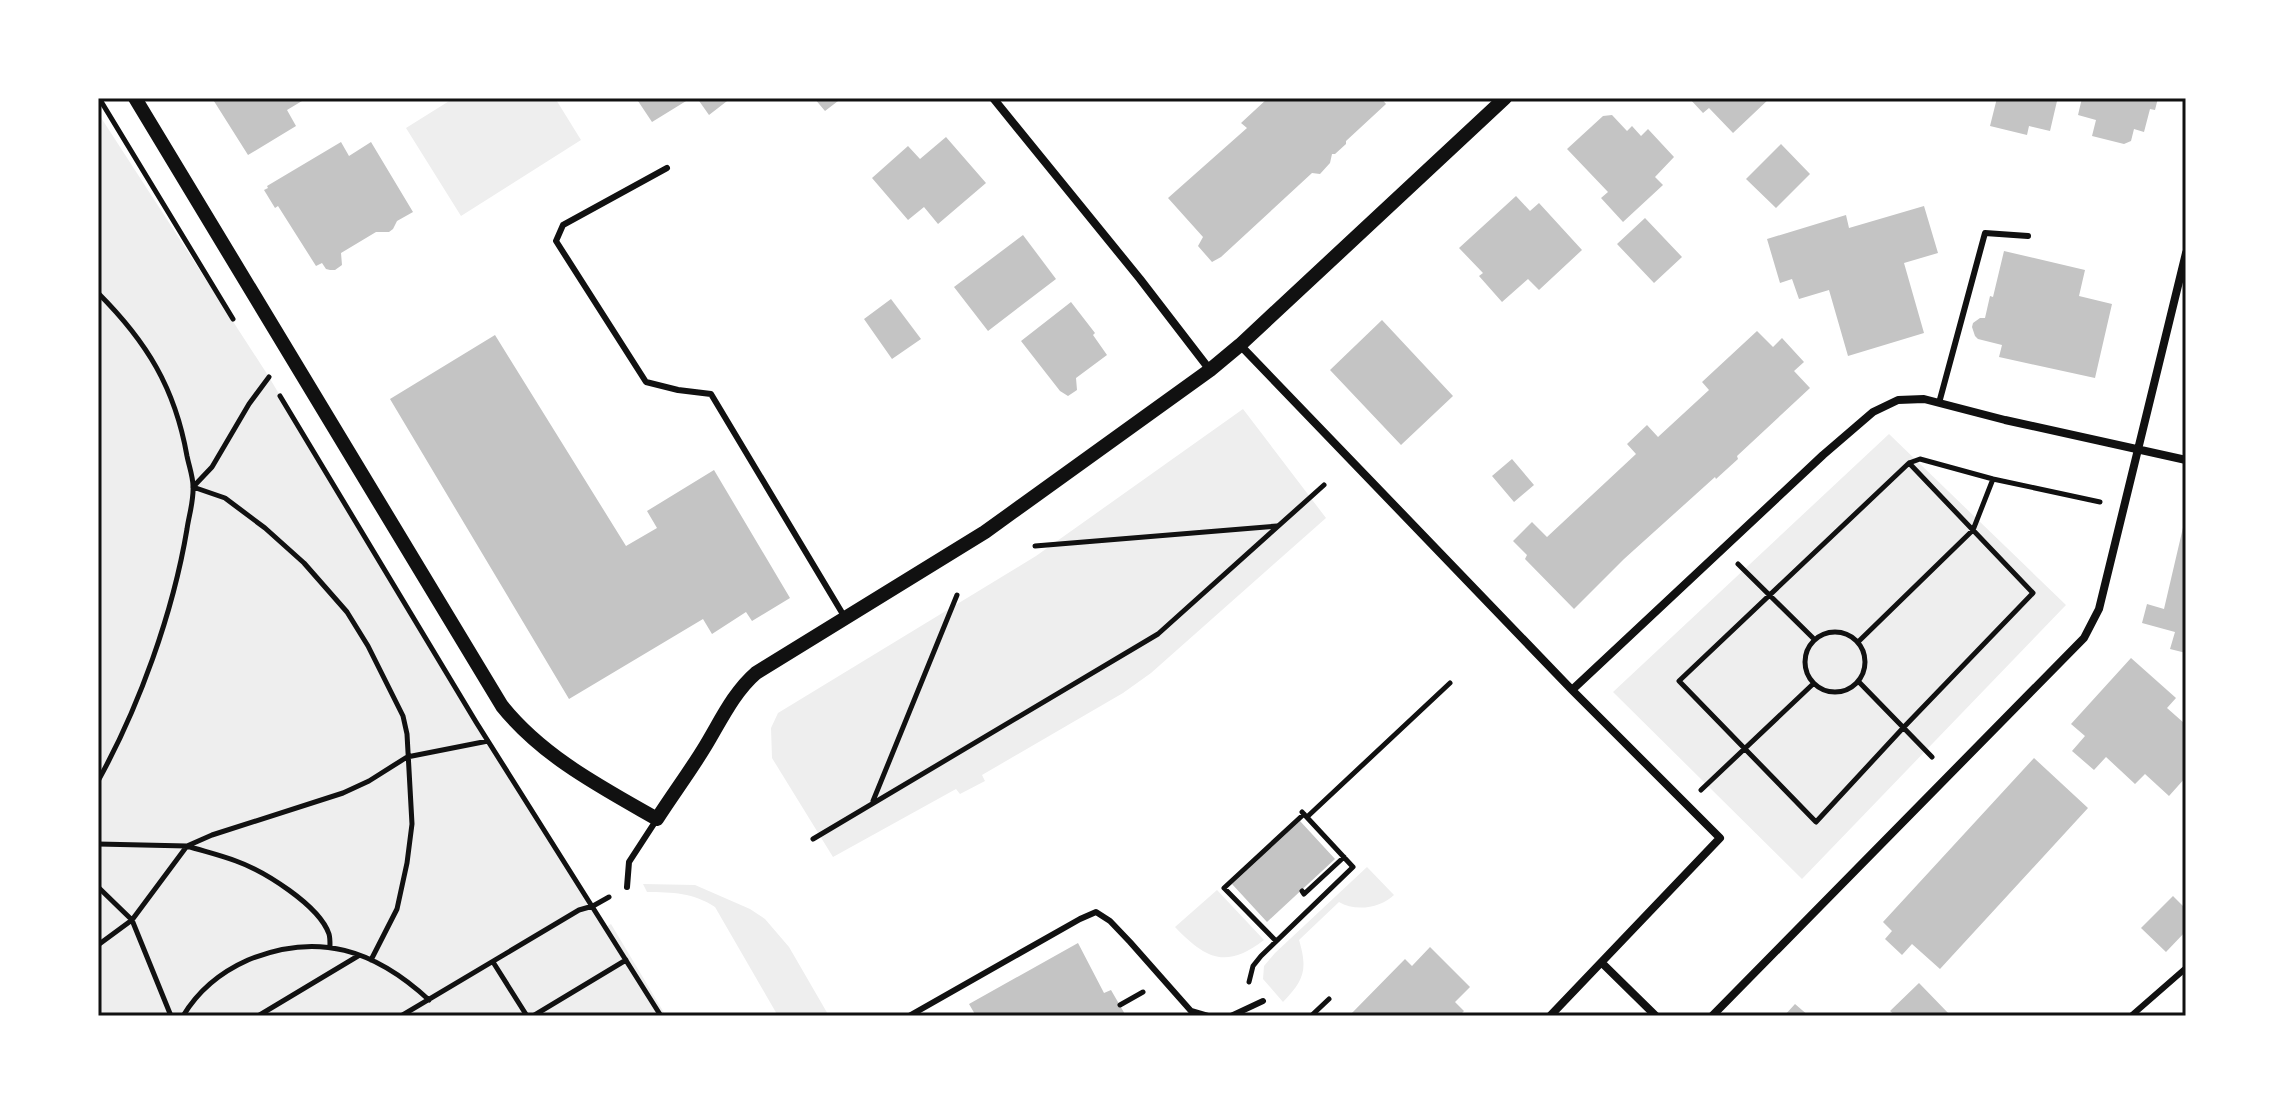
<svg xmlns="http://www.w3.org/2000/svg" width="2284" height="1114" font-family="Spectral,serif">
  <style>
    .green { fill: #eee }
    .building { fill: #c4c4c4 }
    .lines { fill: none; stroke-linecap: round; stroke-linejoin: round }
    .path { stroke: #111; stroke-width: 5 }
    .service { stroke: #111; stroke-width: 6 }
    .minor { stroke: #111; stroke-width: 8 }
    .tertiary { stroke: #111; stroke-width: 14 }
    .neatline { fill: none; stroke: #111; stroke-width: 3 }
  </style>
  <rect width="100%" height="100%" fill="#fff"/>
  <!-- green -->
  <path class="green" d="M454,98H555L581,140L461,216L406,128Z
    M98,113L269,377L379,564L606,927L611,924L666,1016H98Z
    M1243,409L1326,518L1151,673L1123,693L982,775L985,781L960,794L956,789L833,857L772,758L771,728L778,713L1036,556Z
    M1889,434L2066,605L1802,879L1613,692Z
    M1367,867L1394,895C1381,908 1355,912 1339,902L1299,940C1308,970 1304,980 1283,1002L1263,979L1264,966L1275,953Z
    M643,884L695,885L750,909L765,919L789,947L829,1016H778L715,907C694,893 672,892 647,892Z
    M1217,890L1264,940C1225,970 1205,958 1175,927Z"/>
  <!-- building -->
  <path class="building" d="M212,98H307L287,110L296,126L248,155Z
    M636,98H691L652,122Z
    M697,98H731L709,115Z
    M814,98H842L825,111Z
    M1268,98H1381L1386,104L1346,141V144L1335,154H1332L1330,163L1320,174L1312,173L1221,257L1212,262L1198,246L1203,237L1168,198L1247,128L1241,123Z
    M1689,98H1770L1733,133L1709,108L1703,113Z
    M1997,98H2044L2057,101L2050,131L2029,126L2027,135L1990,126Z
    M2082,98H2158L2155,110L2150,109L2144,132L2134,129L2131,141L2124,144L2092,136L2096,120L2078,115Z
    M1612,115L1627,131L1632,126L1641,136L1648,129L1674,157L1655,177L1663,185L1623,222L1601,198L1608,192L1567,149L1603,116Z
    M946,137L986,183L938,224L924,207L908,220L872,178L908,146L920,159Z
    M341,142L349,156L371,142L413,212L397,221L393,229L389,232H376L341,253L342,265L335,270H330L326,269L322,263L316,266L278,206L275,208L264,190L268,188L267,186Z
    M1781,144L1810,174L1776,208L1746,179Z
    M1516,196L1530,211L1539,203L1582,250L1539,290L1528,279L1502,302L1479,276L1483,273L1459,248Z
    M1924,206L1938,253L1904,263L1924,333L1848,356L1829,290L1799,299L1792,279L1780,283L1767,239L1846,215L1849,228Z
    M1645,218L1682,257L1654,283L1617,244Z
    M1023,235L1056,279L988,331L954,287Z
    M2004,251L2085,270L2079,296L2112,304L2095,378L1999,357L2002,345L1978,339L1975,336L1972,327L1973,323L1980,318H1985L1990,296L1993,297Z
    M891,299L921,339L892,359L864,319Z
    M1071,302L1095,333L1093,335L1107,355L1076,378L1077,390L1068,396L1060,391L1021,341Z
    M1382,320L1453,396L1401,445L1330,370Z
    M1757,331L1773,347L1782,338L1804,362L1794,371L1810,388L1737,456L1738,459L1716,479L1715,477L1624,559L1574,609L1525,559L1527,555L1513,541L1532,522L1547,537L1636,454L1627,444L1647,425L1658,437L1709,390L1702,382Z
    M495,335L626,546L657,528L647,511L714,470L790,598L752,621L746,612L712,634L703,619L569,699L390,399Z
    M1512,459L1534,485L1514,502L1492,476Z
    M2185,519H2186V653L2170,649L2175,632L2142,623L2147,604L2164,609Z
    M2131,658L2176,698L2167,708L2184,723L2186,721V777L2169,796L2145,774L2135,784L2106,757L2094,770L2072,751L2085,736L2071,724Z
    M2034,758L2088,808L1940,969L1912,944L1902,955L1885,939L1892,931L1883,922Z
    M1300,821L1335,859L1267,922L1232,884Z
    M2173,896L2186,909V931L2166,952L2141,928Z
    M1078,943L1104,993L1111,990L1126,1016H976L969,1004Z
    M1430,947L1470,987L1455,1002L1464,1011L1459,1016H1349L1405,959L1412,966Z
    M1919,983L1951,1016H1896L1890,1011Z
    M1795,1004L1809,1016H1784Z"/>
  <g class="lines">
    <!-- path -->
    <path class="path" d="M99,98L233,319
      M98,293C147,342 175,388 187,456C189,466 193,477 193,486C194,500 189,515 187,529C173,613 139,707 98,781
      M269,377L249,404L212,467L193,487L225,498L265,528L304,563L347,612L368,646L403,716L407,734L412,824L407,863L397,909L371,960
      M280,396L476,722L661,1016
      M1909,463L2033,593L1903,728L1816,822L1679,681L1909,463L1920,459L1993,479L2100,502
      M1035,546L1277,526
      M1738,564L1814,639
      M1805 662a30 30 0 1 1 60 0a30 30 0 1 1-60 0Z
      M1858,642L1973,530L1993,479
      M1858,681L1932,757
      M1701,790L1813,684
      M873,801L957,595
      M1307,817L1450,683
      M813,839L1158,634L1324,485
      M98,844L187,846L212,835L343,793L369,781L407,757L488,741
      M98,887L132,920L171,1016
      M1302,891L1304,894L1344,857
      M1276,941L1224,888L1304,814
      M98,945L132,920L187,846C203,851 220,855 236,861C264,871 319,905 329,934C330,937 330,943 330,946
      M493,962L527,1016
      M1249,982L1253,966L1261,956L1353,867L1302,812
      M1120,1005L1143,992
      M183,1016C198,991 221,972 248,960C318,931 375,950 429,1000
      M258,1016L358,956
      M401,1016L579,910L593,906L609,897
      M533,1016L626,960
      M1311,1016L1329,999"/>
    <!-- service -->
    <path class="service" d="M667,168L563,225L556,241L646,382L678,390L711,394L844,616
      M1939,403L1985,233L2028,236
      M627,887L629,862L657,819
      M909,1016L1080,919L1096,912L1110,921L1130,942L1191,1011L1208,1016
      M1231,1016L1263,1001
      M2131,1016L2186,968"/>
    <!-- minor -->
    <path class="minor" d="M993,98L1140,279L1210,370
      M1240,345L1572,690L1720,838L1550,1016
      M1572,690L1823,455L1873,412L1898,400L1924,399L2005,420L2186,460
      M1602,963L1656,1016
      M1712,1016L2084,638L2099,609L2186,253"/>
    <!-- tertiary -->
    <path class="tertiary" d="M135,98L502,706C543,757 601,787 657,819C673,794 691,770 706,745C721,720 734,692 756,673L985,532L1210,370L1240,345L1505,98"/>
  </g>
  <!-- border -->
  <rect width="2284" height="1114" fill="none" stroke="#ffffff" stroke-width="200"/>
  <rect x="100" y="100" width="2084" height="914" class="neatline"/>
</svg>
